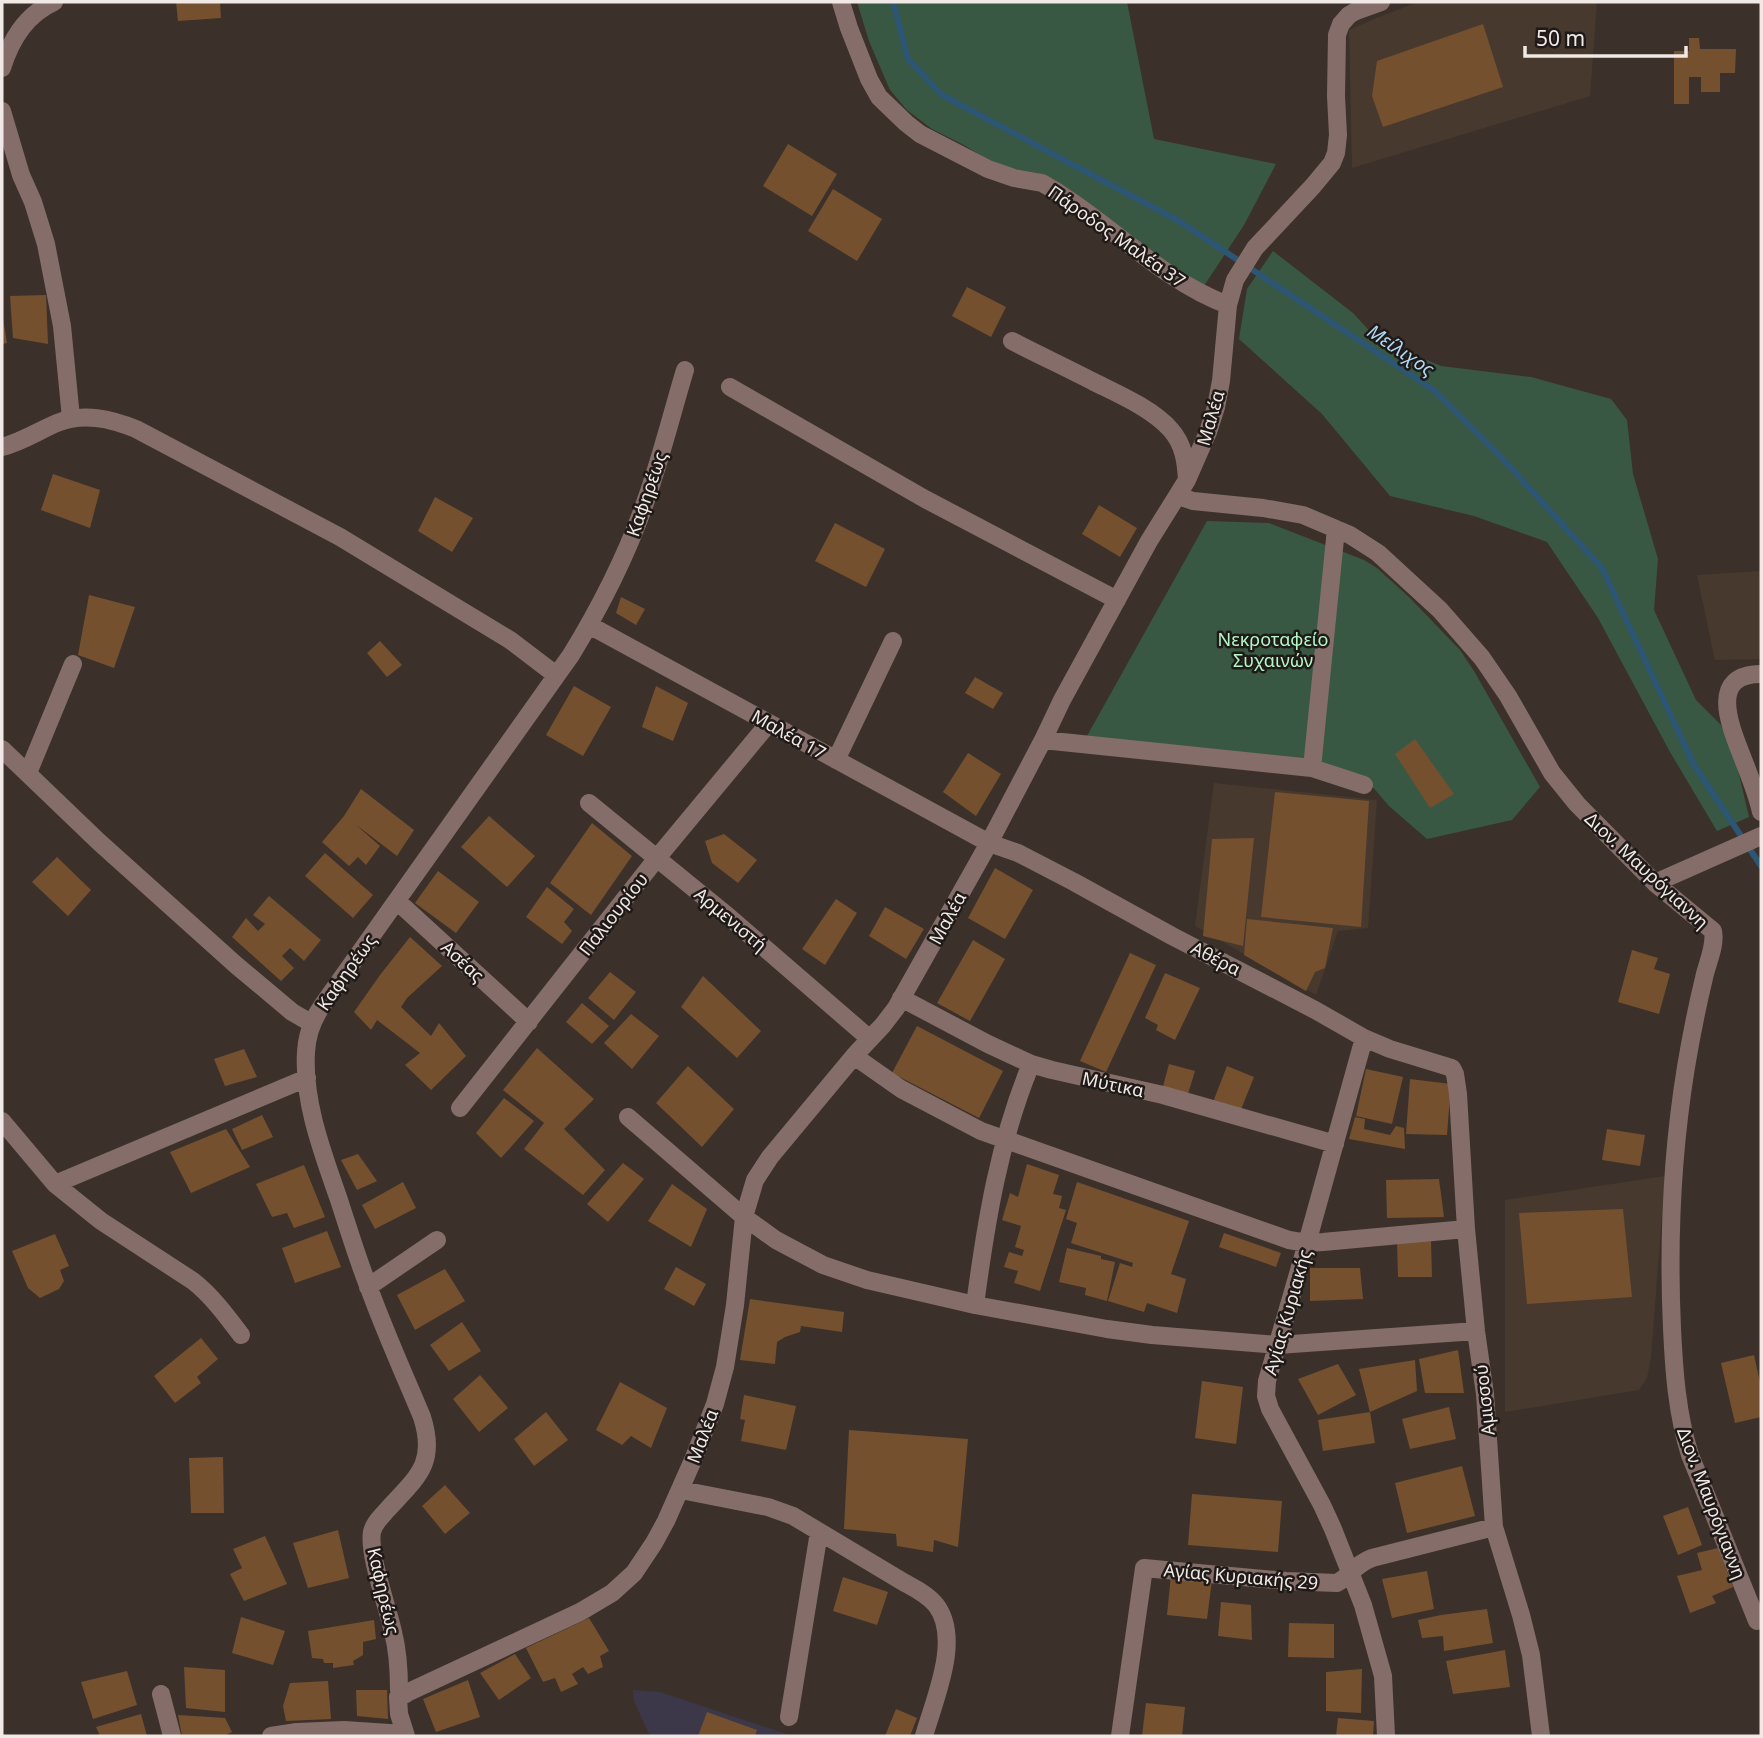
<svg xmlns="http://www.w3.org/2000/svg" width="1763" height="1738" font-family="'Noto Sans',sans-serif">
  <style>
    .built { fill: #48392e }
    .education { fill: #3d3849 }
    .green { fill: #395843 }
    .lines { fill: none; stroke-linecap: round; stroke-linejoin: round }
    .stream { stroke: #2c5673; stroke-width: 6 }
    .building { fill: #74502f }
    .minor { stroke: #856e6a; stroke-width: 18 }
    .labels { text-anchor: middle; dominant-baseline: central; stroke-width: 5; stroke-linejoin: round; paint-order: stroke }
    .street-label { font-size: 18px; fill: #f0e9e5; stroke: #1f1a17 }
    .park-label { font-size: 18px; fill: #b1f8c6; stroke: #1f1a17 }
    .water-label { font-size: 19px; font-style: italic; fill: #b1d9f7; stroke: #1f1a17 }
  </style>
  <rect width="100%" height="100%" fill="#3b312a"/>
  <!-- built -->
  <path class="built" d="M1418,2H1597L1590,96L1352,168L1349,30L1374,19Z
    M1761,571V659L1715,660L1697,575Z
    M1214,783L1377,800L1368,928L1338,931L1316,995L1195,926Z
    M1665,1176L1651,1357L1647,1378L1639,1390L1505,1412V1200Z"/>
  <!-- education -->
  <path class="education" d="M633,1690L660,1692L792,1736H650L634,1701Z"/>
  <!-- green -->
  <path class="green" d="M857,2H1127L1154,139L1276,164L1244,225L1204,286L1154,254L1071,190L1055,180L1036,173L1010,168L987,159L962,144L932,129L907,110L890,90L869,41Z
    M1273,251L1353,313L1377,339L1441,366L1531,377L1611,399L1627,420L1633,474L1658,559L1654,610L1696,700L1721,725L1735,757L1749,817L1717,831L1670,752L1598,618L1547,542L1474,516L1390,496L1322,414L1239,339L1247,289Z
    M1207,521L1269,523L1364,560L1377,568L1410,598L1460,650L1474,671L1540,787L1512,820L1427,839L1389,806L1365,778L1082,745Z"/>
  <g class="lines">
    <!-- stream -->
    <path class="stream" d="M893,2L908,59L942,95L1179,221L1435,391L1502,458L1602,568L1694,765L1761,866"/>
  </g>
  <!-- building -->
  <path class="building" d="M176,2H220L221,18L178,21Z
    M1483,24L1503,87L1383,127L1372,96L1377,61Z
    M1689,38H1699L1700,49H1736L1735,73H1720V92H1701V77H1689V104H1674V51H1689Z
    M788,144L837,174L812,216L763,186Z
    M833,189L882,219L857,261L808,231Z
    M967,287L1006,307L991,337L952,316Z
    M46,295L48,344L13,338L10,296Z
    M2,318H3L7,343L2,344Z
    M53,474L100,490L90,528L41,510Z
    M435,497L473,518L452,552L418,531Z
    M1099,505L1137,528L1120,557L1082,534Z
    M835,523L885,549L866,587L815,561Z
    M89,595L135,607L114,668L78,655Z
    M621,597L645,609L636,625L616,613Z
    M380,641L402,665L387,677L367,653Z
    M975,677L1003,693L993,709L965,693Z
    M574,686L611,707L583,756L546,735Z
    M656,686L688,703L673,741L642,727Z
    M1415,739L1454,794L1430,808L1395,754Z
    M968,753L1001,774L976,816L943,792Z
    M361,789L414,830L397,856L355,824L380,846L366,865L358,857L349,866L322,842L344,816Z
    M1275,792L1369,801L1361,927L1261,917Z
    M489,816L535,856L507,887L461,847Z
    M592,823L632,856L591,915L550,883Z
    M724,834L757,860L738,883L712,863L705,841Z
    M1254,838L1243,946L1203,936L1212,839Z
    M325,853L373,895L353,918L305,876Z
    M57,857L91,890L68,916L32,882Z
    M995,868L1033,890L1005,939L968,918Z
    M438,871L479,902L456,933L415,903Z
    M547,887L574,909L564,922L572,931L562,944L526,917Z
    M269,896L321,940L304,961L290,948L282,956L294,968L281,981L232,937L246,918L258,931L265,924L253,915Z
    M836,899L857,913L825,965L802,949Z
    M885,907L924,929L906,959L869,936Z
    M1247,919L1333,928L1325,968L1315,972L1306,991L1244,955Z
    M410,937L442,966L407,998L401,1007L431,1036L439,1023L466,1056L431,1090L405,1065L420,1053L377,1020L371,1030L354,1012L380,975Z
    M973,940L1005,959L970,1021L937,1003Z
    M1632,950L1658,958L1654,969L1670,974L1659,1014L1618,1002Z
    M1130,953L1156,965L1106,1072L1080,1061Z
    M610,972L636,992L614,1020L588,998Z
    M1165,973L1200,988L1175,1040L1156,1030L1158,1025L1145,1018Z
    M703,976L761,1031L737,1058L681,1007Z
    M582,1003L609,1026L592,1044L566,1022Z
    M631,1014L659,1036L632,1069L604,1043Z
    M917,1026L1003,1071L979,1118L892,1073Z
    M537,1048L594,1099L564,1129L605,1170L583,1195L524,1149L544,1123L503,1090Z
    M244,1049L257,1077L225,1086L214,1059Z
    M1169,1064L1195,1071L1187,1097L1162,1090Z
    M688,1066L734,1109L702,1147L656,1103Z
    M1227,1066L1254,1077L1240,1112L1213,1102Z
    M1366,1069L1403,1077L1392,1124L1356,1116Z
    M1410,1079L1451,1084L1447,1135L1406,1134Z
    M504,1098L534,1121L501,1158L476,1133Z
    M262,1115L273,1137L242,1150L232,1129Z
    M1355,1117L1365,1119L1364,1129L1390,1135L1396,1126L1404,1128L1405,1149L1349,1139Z
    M226,1129L250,1167L191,1193L170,1152Z
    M1607,1129L1645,1135L1640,1166L1602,1160Z
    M358,1154L377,1181L357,1190L341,1160Z
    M623,1163L644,1179L608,1222L587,1204Z
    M1027,1164L1059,1175L1053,1194L1062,1196L1059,1208L1066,1210L1040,1291L1014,1283L1018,1271L1004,1267L1009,1252L1022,1256L1024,1250L1015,1247L1021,1226L1002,1220L1010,1193L1018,1197Z
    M304,1165L325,1217L294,1228L287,1213L272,1217L256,1184Z
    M1439,1179L1444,1217L1387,1218L1386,1180Z
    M403,1182L416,1208L375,1229L362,1205Z
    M1077,1182L1189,1221L1171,1274L1186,1279L1177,1313L1147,1303L1144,1312L1108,1301L1120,1263L1132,1267L1133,1263L1071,1243L1077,1223L1066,1219Z
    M672,1184L707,1209L691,1247L648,1221Z
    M1623,1209L1632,1297L1527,1304L1519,1213Z
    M327,1231L341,1267L295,1283L282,1248Z
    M1224,1233L1281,1253L1276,1267L1219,1247Z
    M55,1234L69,1266L60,1270L64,1281L59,1289L40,1298L28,1288L12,1251Z
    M1431,1240L1432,1277H1398L1397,1241Z
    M1067,1248L1101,1256V1259L1115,1262L1107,1301L1085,1295L1086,1288L1059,1282Z
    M676,1267L706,1284L694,1306L664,1289Z
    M1310,1268H1360L1363,1299L1310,1301Z
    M445,1269L465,1301L415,1330L397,1295Z
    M750,1299L844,1312L842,1332L801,1326L800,1332L785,1337L777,1342L775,1364L740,1360Z
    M462,1322L481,1351L449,1371L430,1345Z
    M201,1338L218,1359L197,1377L201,1383L175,1403L154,1376Z
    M1458,1350L1464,1393H1425L1419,1359Z
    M1754,1355L1761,1387V1417L1735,1423L1721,1363Z
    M1415,1360L1417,1391L1370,1412L1359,1369Z
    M1338,1364L1356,1395L1318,1415L1298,1379Z
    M480,1375L508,1408L479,1432L453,1399Z
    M1202,1381L1243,1387L1236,1444L1195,1438Z
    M620,1382L667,1408L651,1448L631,1436L622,1445L596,1430Z
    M744,1395L796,1406L786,1450L741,1441L745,1420L740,1419Z
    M1449,1407L1456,1439L1410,1449L1402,1419Z
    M546,1412L568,1440L534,1466L514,1439Z
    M1370,1412L1375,1443L1323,1451L1318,1420Z
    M849,1430L968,1439L958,1547L934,1540L933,1552L897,1546L896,1534L844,1529Z
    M223,1457L224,1513H191L189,1458Z
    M1462,1466L1475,1516L1407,1533L1395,1483Z
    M445,1485L470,1513L445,1534L422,1506Z
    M1192,1494L1282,1501L1278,1552L1188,1545Z
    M1688,1507L1702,1545L1678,1555L1663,1516Z
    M338,1530L349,1578L308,1588L293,1543Z
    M265,1536L287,1584L244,1601L230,1574L242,1568L233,1549Z
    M1718,1548L1733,1587L1712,1596L1716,1603L1690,1613L1677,1576L1702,1570L1697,1553Z
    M1427,1571L1434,1609L1392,1618L1382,1579Z
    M1171,1575L1212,1580L1207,1619L1167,1615Z
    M843,1577L888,1592L877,1625L833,1611Z
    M1221,1602L1251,1605L1252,1640L1218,1636Z
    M1487,1609L1493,1643L1444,1651L1443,1636L1422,1638L1418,1620L1441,1615Z
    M241,1617L285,1631L273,1665L232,1653Z
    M589,1618L609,1651L600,1656L603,1667L588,1674L583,1667L572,1674L578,1684L561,1692L555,1678L543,1682L526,1648Z
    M374,1620L376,1639L363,1642V1655L353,1661L354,1665L333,1668V1663H324L323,1659L312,1658L308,1631Z
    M1289,1623L1334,1624V1658L1288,1657Z
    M1505,1650L1510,1687L1453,1694L1446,1661Z
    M515,1654L531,1678L499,1700L480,1673Z
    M184,1667L225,1670V1712L186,1708Z
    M1362,1669L1361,1713L1326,1711V1672Z
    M127,1671L137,1705L93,1719L81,1682Z
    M468,1680L480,1717L436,1732L423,1699Z
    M328,1681L331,1719L286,1721L283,1706L290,1683Z
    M356,1690H387L388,1719L357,1716Z
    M1146,1703L1185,1707L1182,1736H1142Z
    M896,1709L917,1718L910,1736H885Z
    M707,1712L757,1730L755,1736H698Z
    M141,1714L147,1736H100L96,1727Z
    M178,1715L225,1718L232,1732L224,1736H182Z
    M1338,1718L1374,1721L1373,1736H1336Z"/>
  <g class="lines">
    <!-- minor -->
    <path class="minor" d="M841,2L849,28L869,79L879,97L906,123L920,134L988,169L1014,178L1042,183L1056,191C1113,227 1165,282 1228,305
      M2,68C11,39 27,14 54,2
      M2,111L21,175L33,202L46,244L62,326L71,418
      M1012,341C1039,355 1067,368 1094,382C1118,394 1153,409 1171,430C1184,445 1186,462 1187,480
      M730,387L925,499L1117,600
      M2,447C22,442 38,431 57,423C83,412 111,419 136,429L340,537L510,640L556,675
      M1178,496L1193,501L1263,508L1303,515L1350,535L1378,553L1440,610L1482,658L1508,696L1552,773L1577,804L1655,883L1713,931C1716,946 1707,963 1704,978C1697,1007 1691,1037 1686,1067C1672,1153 1668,1241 1672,1328C1674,1371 1677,1414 1690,1455L1757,1621
      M589,625L989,843L1018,853L1074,882L1172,936L1315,1010L1364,1038L1390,1049L1452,1068L1455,1074L1458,1094L1466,1229L1476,1331L1485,1394L1494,1527L1521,1615L1531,1655L1541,1736
      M1761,674C1706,674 1732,730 1743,759C1750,777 1757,794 1761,812
      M1043,740L1312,768L1364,785
      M2,749L99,842L236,965L292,1012L311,1023
      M836,760L893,641
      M1312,768L1336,529
      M28,773L73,664
      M589,803L729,917L870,1039
      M1655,883L1761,836
      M397,901L529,1022
      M901,998L988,1044L1031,1064L1052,1070L1163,1095L1335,1144
      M1364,1038L1307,1243L1267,1381L1266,1396L1270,1409L1322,1505L1333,1529L1363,1605L1383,1676L1386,1736
      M854,1056L901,1089L981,1131L1289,1240L1307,1243L1323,1242L1466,1229
      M460,1108L657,858L769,723
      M628,1117L744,1217L776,1240L823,1265L867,1280L975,1305L1107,1329L1152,1335L1278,1345L1476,1331
      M2,1121L55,1184L307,1078
      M55,1184L101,1221L193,1281C212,1296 226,1315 241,1335
      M368,1287L437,1240
      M975,1305C986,1222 999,1141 1031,1064
      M681,1490L768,1507L793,1516L905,1583C916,1589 928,1595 936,1605C962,1639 934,1700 924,1736
      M161,1694L172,1736
      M406,1694L399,1690C399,1670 398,1651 393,1632C388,1608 368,1554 372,1532C374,1523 381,1517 387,1510C417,1477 437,1464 422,1417C404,1374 385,1332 369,1288C357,1258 348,1227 338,1197C322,1151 303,1101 306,1052C307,1033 313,1018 324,1003L571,655C601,606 627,555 646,500C661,458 672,413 685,370
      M789,1717L819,1532
      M271,1736L297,1732L344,1730L404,1734
      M406,1736L399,1714L398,1697L580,1612L612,1593L634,1573L654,1543L666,1521L693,1460L715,1404L725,1367L735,1305L744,1217L755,1180L770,1157L854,1056L883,1025L896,1008L989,843L1043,740L1062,700L1149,541L1187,480L1208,432L1216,407L1221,381L1228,305L1235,280L1255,248L1313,186L1332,163L1336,153L1338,135L1336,96L1337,35L1341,24L1349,15L1356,11L1381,2
      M1120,1736L1144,1568L1286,1581L1337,1583C1351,1575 1354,1565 1372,1558L1494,1527"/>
  </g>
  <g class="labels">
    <!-- street labels -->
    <g class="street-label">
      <text transform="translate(1117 236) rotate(35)">Πάροδος Μαλέα 37</text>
      <text transform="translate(1210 418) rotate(-74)">Μαλέα</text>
      <text transform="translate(646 494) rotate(-71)">Καφηρέως</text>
      <text transform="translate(789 734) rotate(29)">Μαλέα 17</text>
      <text transform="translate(1647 870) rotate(43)">Διον. Μαυρόγιαννη</text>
      <text transform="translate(613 914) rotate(-52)">Παλιουρίου</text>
      <text transform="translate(947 918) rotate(-61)">Μαλέα</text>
      <text transform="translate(731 919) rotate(40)">Αρμενιστή</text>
      <text transform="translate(1216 958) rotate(27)">Αθέρα</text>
      <text transform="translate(463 961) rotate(43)">Ασέας</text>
      <text transform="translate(346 972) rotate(-55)">Καφηρέως</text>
      <text transform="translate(1113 1084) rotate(12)">Μύτικα</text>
      <text transform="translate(1287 1312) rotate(-74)">Αγίας Κυριακής</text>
      <text transform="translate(1484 1400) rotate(-96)">Αμισσού</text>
      <text transform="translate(702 1436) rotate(-69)">Μαλέα</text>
      <text transform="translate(1712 1503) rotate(69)">Διον. Μαυρόγιαννη</text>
      <text transform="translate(1241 1576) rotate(5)">Αγίας Κυριακής 29</text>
      <text transform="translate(384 1591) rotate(77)">Καφηρέως</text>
    </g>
    <!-- park labels -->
    <g class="park-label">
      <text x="1273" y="639">Νεκροταφείο<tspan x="1273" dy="21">Συχαινών</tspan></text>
    </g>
    <!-- water labels -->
    <g class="water-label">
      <text transform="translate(1401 350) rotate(34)">Μείλιχος</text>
    </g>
  </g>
  <!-- border -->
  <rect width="1763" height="1738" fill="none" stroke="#f0e9e5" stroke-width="7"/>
  <!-- scale -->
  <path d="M1525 46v10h161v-10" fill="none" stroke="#f0e9e5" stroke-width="3.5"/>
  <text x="1536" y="46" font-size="21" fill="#f0e9e5" stroke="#1f1a17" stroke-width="5" paint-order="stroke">50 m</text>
</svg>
